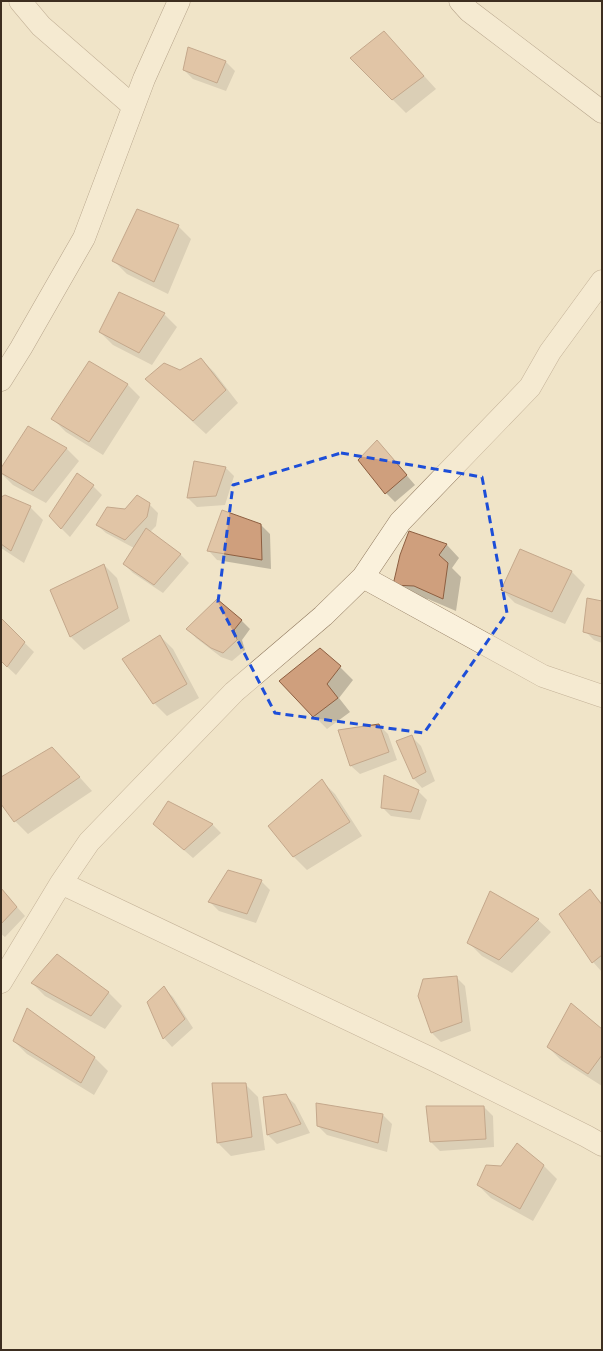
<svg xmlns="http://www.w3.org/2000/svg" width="603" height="1351" font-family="'Times New Roman',serif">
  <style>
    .shadow { fill: #0003 }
    .building { fill: #cf9f7d; stroke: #8d5f41 }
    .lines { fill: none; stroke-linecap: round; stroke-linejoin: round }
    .street-casing { stroke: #8d765c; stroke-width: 23 }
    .secondary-casing { stroke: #6f573f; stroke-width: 23 }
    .street { stroke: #faf1dc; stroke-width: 22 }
    .secondary { stroke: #faf1dc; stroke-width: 22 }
    .marked { fill: none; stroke: #1d4ed8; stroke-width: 3; stroke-dasharray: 8 5; stroke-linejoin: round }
  </style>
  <rect width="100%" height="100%" fill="#f0e4c8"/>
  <!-- shadow -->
  <path class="shadow" d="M384,32L436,89L406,113L352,59Z
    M188,48L226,62L235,71L226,91L193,79L184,70Z
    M178,226L191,239L168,294L127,274L114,261Z
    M164,314L177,327L152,365L113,345L100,332Z
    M201,359L214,372L238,403L206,434L146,379L180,371Z
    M127,384L140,397L103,455L66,432L53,419Z
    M377,441L415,485L395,502L386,493Z
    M66,448L79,461L46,503L13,485L1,473V470Z
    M195,462L225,467L234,476L225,505L197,507L188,498Z
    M78,474L93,486L102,495L70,537L61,528Z
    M1,498L30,507L43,520L24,563L1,548Z
    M149,504L158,513L156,526L150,532L180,554L189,563L163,593L133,573L124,564L134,548L106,533L97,525L126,510Z
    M261,525L270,534L271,569L217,560L209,551Z
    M410,532L447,545L459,558L452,568L461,577L456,611L428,599L408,598L395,585Z
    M521,550L572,572L585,585L565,624L515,603L502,590Z
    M104,565L117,578L130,621L84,650L71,637Z
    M602,602V643L594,640L585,631Z
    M1,620L34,652L16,675L1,661Z
    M241,620L250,629L242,640L245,650L232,661L221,657L196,638L188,629Z
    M160,636L173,649L199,698L167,716L154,703Z
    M340,667L353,680L339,698L350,712L327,729L280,681Z
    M379,725L388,734L397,760L360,774L351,766Z
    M412,737L421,746L435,781L422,788L414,779Z
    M65,761L92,791L28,834L15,821L1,802V779Z
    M322,781L335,794L362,836L307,870L294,857L269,826Z
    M418,791L427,800L420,820L391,816L382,807Z
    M168,802L213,825L221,833L193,858L154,824Z
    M261,881L270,890L256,923L219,911L210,902Z
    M1,889L25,916L5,937L1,934Z
    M590,890L602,903V972L593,962Z
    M538,920L551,932L512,973L482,956L469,943Z
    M57,956L109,993L122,1006L105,1029L45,996L32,983Z
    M456,977L465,986L471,1031L441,1042L432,1033L419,996Z
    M164,988L173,997L193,1028L172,1047L164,1038Z
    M602,1030V1086L561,1060L548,1047Z
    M14,1041L94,1057L108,1071L94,1095L27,1054Z
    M245,1084L258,1097L265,1150L231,1156L218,1143Z
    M285,1095L295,1104L310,1133L277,1144L268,1135L264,1098Z
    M484,1107L493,1116L494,1147L440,1151L431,1142Z
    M383,1115L392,1124L387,1152L327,1135L318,1126Z
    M544,1166L557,1179L533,1221L491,1198L478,1185L501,1167Z"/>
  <!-- building -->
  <path class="building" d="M384,31L424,76L392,100L350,58Z
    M188,47L226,61L217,83L183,70Z
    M137,209L179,225L154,282L112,261Z
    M119,292L165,313L139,353L99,332Z
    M201,358L226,390L193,421L145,379L164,363L180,370Z
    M89,361L128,384L89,442L51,419Z
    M28,426L67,448L33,491L1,473V468Z
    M377,440L407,475L385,494L358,460Z
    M194,461L226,467L216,496L187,498Z
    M77,473L94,485L61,529L49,516Z
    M5,495L31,506L11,551L1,544V497Z
    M137,495L150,503L147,517L125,540L96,525L107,507L125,509Z
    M222,510L261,524L262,560L207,551Z
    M146,528L181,554L154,585L123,564Z
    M409,531L447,544L439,555L448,563L443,599L414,586L393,585L400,555Z
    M520,549L572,571L552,612L501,590Z
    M104,564L118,608L70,637L50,590Z
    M587,598L602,601V637L583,632Z
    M217,599L242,620L234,630L237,640L223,653L211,648L186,629Z
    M1,618L25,642L7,667L1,661Z
    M160,635L187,684L153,704L122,659Z
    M320,648L341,666L327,684L338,698L313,717L279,681Z
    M379,724L389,752L350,766L338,730Z
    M412,735L426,772L413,779L396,741Z
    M52,747L80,777L14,822L1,804V777Z
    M384,775L419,790L411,812L381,808Z
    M322,779L350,822L293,857L268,826Z
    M168,801L213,824L184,850L153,824Z
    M228,870L262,880L247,914L208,902Z
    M1,888L17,907L1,924Z
    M590,889L602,905V955L592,963L559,914Z
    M490,891L539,919L499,960L467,943Z
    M57,954L109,992L91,1016L31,983Z
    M457,976L462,1022L431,1033L418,996L423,979Z
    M164,986L185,1019L163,1039L147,1002Z
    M571,1003L602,1029V1055L588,1074L547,1047Z
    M27,1008L95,1057L81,1083L13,1041Z
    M212,1083H246L252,1137L217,1143Z
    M286,1094L301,1124L267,1135L263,1097Z
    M316,1103L383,1114L378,1143L317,1126Z
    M426,1106H484L486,1139L430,1142Z
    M517,1143L544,1165L520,1209L477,1185L486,1165L501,1166Z"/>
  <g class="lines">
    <!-- street casing -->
    <g class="street-casing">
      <path id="street" d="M20,1L41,26L133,106
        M363,577L543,676L602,696
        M61,883L436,1061L586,1136L602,1145
        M1,982L61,883L89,842L234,692L323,616L363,577L400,522L530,387L550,352L602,281"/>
    </g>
    <!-- secondary casing -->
    <g class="secondary-casing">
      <path id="secondary" d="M460,1L469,11L602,112
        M1,380L21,348L84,238L144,79L179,1"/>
    </g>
    <!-- street -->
    <use href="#street" class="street"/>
    <!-- secondary -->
    <use href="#secondary" class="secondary"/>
  </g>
  <!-- marked area -->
  <path d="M0 0H603V1351H0ZM341,453L482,477L507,613L424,733L275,713L218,602L233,485Z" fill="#f0e4c8" fill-opacity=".55" fill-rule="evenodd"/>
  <path class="marked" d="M341,453L482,477L507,613L424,733L275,713L218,602L233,485Z"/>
  <!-- border -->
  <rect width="603" height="1351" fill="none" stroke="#3d2e20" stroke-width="4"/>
</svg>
